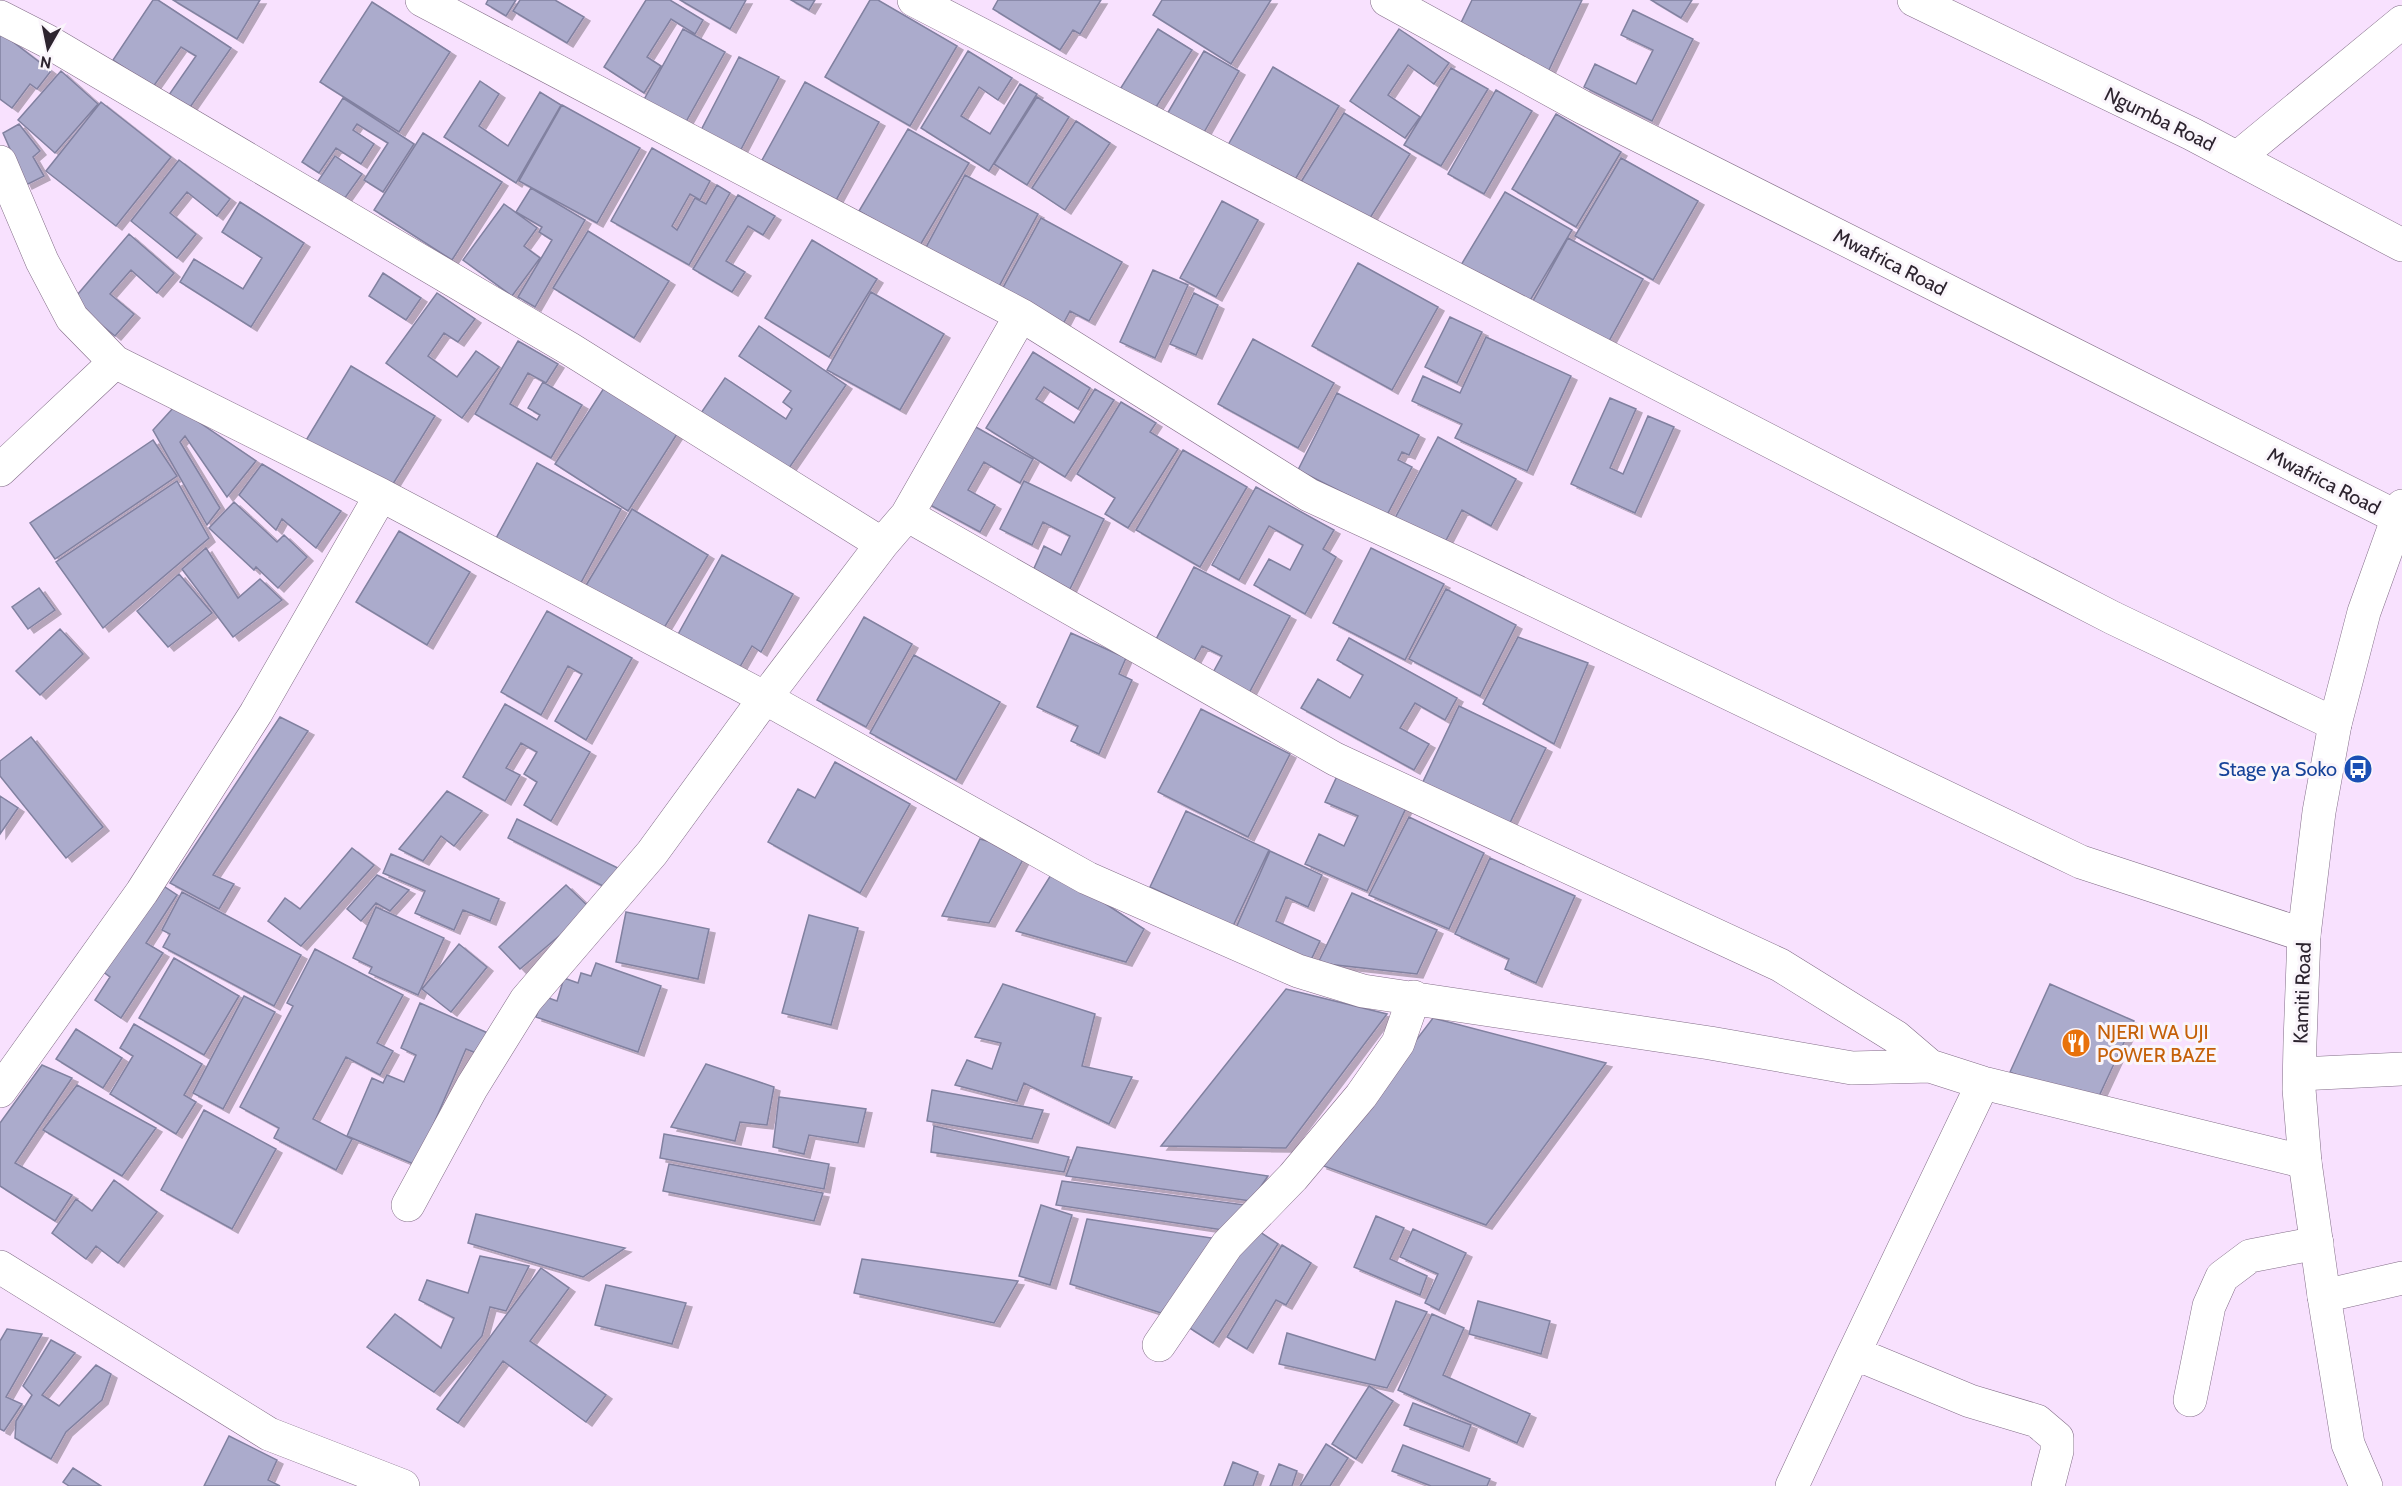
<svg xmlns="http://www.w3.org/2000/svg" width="2402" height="1486" font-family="Cabin,sans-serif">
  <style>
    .building { fill: #ababcc; stroke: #8181a0; stroke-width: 1.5; filter: url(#shadow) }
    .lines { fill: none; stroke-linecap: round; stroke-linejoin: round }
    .minor-casing { stroke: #836e88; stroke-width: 34 }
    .major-casing { stroke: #836e88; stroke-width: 34 }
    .minor { stroke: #fff; stroke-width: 33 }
    .major { stroke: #fff; stroke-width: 33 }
    .labels { text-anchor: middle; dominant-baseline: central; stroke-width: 6; stroke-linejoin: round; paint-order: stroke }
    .street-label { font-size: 20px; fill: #2d242f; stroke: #faf5fb }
    .transit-label { font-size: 20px; fill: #164399; stroke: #faf5fb; text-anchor: end }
    .food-label { font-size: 20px; fill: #c56008; stroke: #faf5fb; text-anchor: start }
  </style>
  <defs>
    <filter id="shadow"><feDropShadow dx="6" dy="4" stdDeviation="0" flood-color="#0004"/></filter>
  </defs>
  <rect width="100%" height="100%" fill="#f8e1fe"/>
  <!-- building -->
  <path class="building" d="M153,0H158L231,48L184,116L164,102L196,56L181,47L153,87L113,60Z
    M173,0H260L237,39Z
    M488,0H516L506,16L486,4Z
    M520,0H555L584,17L567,43L513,11Z
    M646,0H670L703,20L695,34L671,19L647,57L661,66L644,93L604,67Z
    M680,0H746L730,29Z
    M791,0H815L809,10Z
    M870,0H878L957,46L910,126L825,77Z
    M998,0H1101L1080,34L1073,30L1060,50L993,9Z
    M1162,0H1271L1231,64L1153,15Z
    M1472,0H1582L1548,72L1458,29Z
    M1651,0H1692L1681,18Z
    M372,2L450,52L399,132L320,82Z
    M1633,10L1693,39L1652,121L1584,87L1595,64L1636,84L1653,50L1621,35Z
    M683,29L725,52L683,127L641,105Z
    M1158,29L1192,50L1151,115L1117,94Z
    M1399,29L1449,63L1434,84L1408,65L1388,95L1420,117L1405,138L1350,101Z
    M0,32L51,71L37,89L30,84L12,108L0,99Z
    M968,51L1012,78L998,100L979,87L961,116L990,134L1020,84L1037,94L989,171L921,128Z
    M1204,51L1239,71L1199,141L1163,121Z
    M739,57L779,77L737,157L698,136Z
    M1273,67L1339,106L1293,183L1228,145Z
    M1451,68L1488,89L1441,166L1404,145Z
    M61,71L98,104L55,153L18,120Z
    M480,81L499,94L479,126L508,146L540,92L561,105L516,183L444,137Z
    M805,82L879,122L835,202L761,162Z
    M1496,90L1532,111L1484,194L1448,174Z
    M1037,97L1069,117L1027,185L994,164Z
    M343,98L414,144L383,192L364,180L388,143L357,124L353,130L374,144L361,164L336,148L319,173L302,162Z
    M101,102L171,157L116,226L46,171Z
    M562,105L640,148L597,223L519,181Z
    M1344,113L1410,154L1365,226L1299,185Z
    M1556,114L1621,152L1576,227L1512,189Z
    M1076,121L1110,143L1065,210L1032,188Z
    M19,124L40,151L33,157L44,176L26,185L3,133Z
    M908,129L969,163L919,247L859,211Z
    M423,133L502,182L452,260L374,210Z
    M652,148L710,181L700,200L690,194L672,226L677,230L695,198L706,204L717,185L730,193L689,265L611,221Z
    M335,156L362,174L342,202L316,184Z
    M1621,158L1698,201L1653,280L1575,236Z
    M179,160L230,199L217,216L187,192L170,213L196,234L177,258L131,221Z
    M965,175L1038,214L996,292L923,253Z
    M531,188L585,220L535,307L518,297L552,240L539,232L542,227L516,212Z
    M1505,192L1572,230L1525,309L1458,270Z
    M738,195L775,216L763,235L748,226L726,261L745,272L732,292L693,269Z
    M1222,201L1258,220L1216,297L1180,278Z
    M240,202L304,243L251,327L180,282L194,259L243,289L262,258L222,232Z
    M504,204L537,228L524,246L540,258L512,296L463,260Z
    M1041,218L1122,262L1089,321L1070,311L1061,328L999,295Z
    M588,231L669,281L634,338L553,288Z
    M129,234L174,273L157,293L131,270L110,294L134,314L115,336L72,301Z
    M1568,238L1643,279L1603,352L1528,310Z
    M812,240L877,279L829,357L765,318Z
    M1358,263L1438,307L1392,390L1312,346Z
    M1153,270L1188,285L1155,358L1120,342Z
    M383,273L421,298L406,320L369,296Z
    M871,292L944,334L900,410L827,370Z
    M437,293L475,319L458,342L444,333L428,356L457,377L476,351L499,367L462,418L386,363Z
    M1194,293L1218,305L1196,355L1170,344Z
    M1450,317L1482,332L1457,383L1425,367Z
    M759,326L846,385L787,471L701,413L725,378L786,419L792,409L783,402L791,391L739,356Z
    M1486,337L1571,376L1527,471L1455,438L1462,424L1412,401L1423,376L1460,393Z
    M1253,339L1334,383L1298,448L1218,404Z
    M518,341L558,364L546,383L528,373L510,404L537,420L540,415L528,408L543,382L582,405L551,458L475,414Z
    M1033,352L1090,388L1078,409L1044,387L1036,399L1074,423L1095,389L1114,400L1065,477L986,428Z
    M351,366L435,416L388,492L305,442Z
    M604,388L677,434L628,511L555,464Z
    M1337,393L1419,435L1409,455L1402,452L1398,460L1412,467L1387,515L1298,470Z
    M1610,398L1636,409L1610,468L1623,474L1648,416L1674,427L1635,513L1571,484Z
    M1121,402L1156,423L1150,432L1178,449L1128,528L1105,514L1115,498L1077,474Z
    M175,406L256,461L227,497L185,436L180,442L220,508L207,525L153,430Z
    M974,426L1033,459L1020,483L984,462L968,490L995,505L980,532L921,500Z
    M1438,437L1516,479L1491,526L1462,510L1443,546L1394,520Z
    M153,440L177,476L55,559L30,523Z
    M1183,450L1247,487L1200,567L1136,530Z
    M537,463L621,509L578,588L494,542Z
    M262,464L341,511L316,548L282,519L276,530L239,495Z
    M177,481L209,538L103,628L56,562Z
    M1024,481L1104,519L1068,593L1031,575L1044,546L1061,555L1070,536L1043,522L1032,545L1000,529Z
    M1256,487L1334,530L1323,549L1336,557L1305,614L1254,585L1269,559L1290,570L1303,545L1269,526L1239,580L1212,565Z
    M234,502L277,542L284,535L307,557L278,588L256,567L254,570L209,528Z
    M632,509L708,555L661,633L585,587Z
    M399,531L470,572L427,645L356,602Z
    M206,548L238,598L260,579L282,600L233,637L182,569Z
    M1371,548L1444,584L1405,660L1333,623Z
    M722,555L793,594L761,652L752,646L737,672L676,638Z
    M1194,567L1290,616L1247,697L1210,678L1222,656L1202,646L1192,664L1153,645Z
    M179,574L212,613L168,647L137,611Z
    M39,588L55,610L28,629L12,607Z
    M1446,589L1516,625L1480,696L1409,659Z
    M547,611L632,658L586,740L555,721L582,674L568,666L541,715L501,692Z
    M864,617L912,644L866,727L817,700Z
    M60,629L83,654L40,695L16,671Z
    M1071,633L1126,658L1119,674L1132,680L1099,754L1071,741L1078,726L1037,707Z
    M1518,637L1588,663L1554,744L1483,704Z
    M1349,638L1457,698L1445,720L1415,703L1400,728L1429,744L1414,770L1301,708L1318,679L1350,698L1363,675L1337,660Z
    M914,655L1000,702L956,780L870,733Z
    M505,704L590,752L551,821L524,805L537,782L524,774L537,752L521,743L506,768L520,775L505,801L463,777Z
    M1459,706L1546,748L1508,827L1421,786Z
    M1201,709L1290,754L1248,837L1158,792Z
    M280,717L308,731L213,875L234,884L219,909L170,883Z
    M31,737L103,827L66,858L0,776V761Z
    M835,762L910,804L860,893L768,842L798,789L815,798Z
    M1338,774L1407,806L1367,891L1305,864L1319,834L1344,846L1358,816L1325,802Z
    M447,791L482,811L454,846L441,836L423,861L399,849Z
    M0,796L18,808L0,834Z
    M1186,811L1269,850L1233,926L1150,887Z
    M1409,817L1484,853L1449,929L1369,895Z
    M517,819L622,870L607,888L508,838Z
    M980,839L1027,852L989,923L942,916Z
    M352,848L374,865L301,946L268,921L285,898L300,909Z
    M1270,851L1322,875L1308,907L1286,897L1276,921L1320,941L1310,962L1236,928Z
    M391,854L499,899L490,921L463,910L454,930L415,913L425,891L383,873Z
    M1490,858L1575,896L1536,983L1505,969L1509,959L1455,934Z
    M1054,870L1144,929L1126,962L1016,931Z
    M377,875L409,890L390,911L376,903L361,921L347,909Z
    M159,883L177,895L146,943L163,953L121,1018L95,1000L110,977L102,971Z
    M566,885L591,909L520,969L499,947Z
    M182,892L301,955L274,1006L163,947L170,934L162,930Z
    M1352,893L1437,930L1417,974L1318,963Z
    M376,907L444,938L418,995L369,973L372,967L353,958Z
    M626,912L709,929L698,979L616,962Z
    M809,915L858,928L831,1025L782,1013Z
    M459,944L487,967L451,1012L422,989Z
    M315,949L403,995L377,1043L393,1051L380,1075L346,1057L313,1119L352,1139L336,1170L274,1138L279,1128L240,1107L293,1006L287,1003Z
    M174,958L239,996L204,1055L139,1018Z
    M596,963L661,986L638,1052L536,1017L543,996L557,1001L564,978L578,983L581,973L591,976Z
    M1003,984L1095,1014L1082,1066L1132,1077L1109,1124L1024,1083L1017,1101L955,1085L967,1060L992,1069L1001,1043L975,1037Z
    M2050,984L2134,1021L2093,1109L2010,1072Z
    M1286,989L1387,1014L1286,1148L1161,1146Z
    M244,996L275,1012L223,1109L193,1093Z
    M420,1003L490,1034L481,1055L466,1049L416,1165L347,1136L372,1078L383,1083L387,1075L404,1082L416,1055L401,1048Z
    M1433,1018L1606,1063L1486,1225L1321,1165Z
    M134,1024L202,1064L184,1095L196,1102L176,1134L110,1094L133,1056L120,1048Z
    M76,1029L122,1058L103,1088L56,1059Z
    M706,1064L774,1087L767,1125L740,1122L735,1141L671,1127Z
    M42,1065L72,1078L15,1163L72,1195L55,1221L0,1186V1123Z
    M77,1085L156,1128L122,1176L43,1130Z
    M932,1090L1043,1110L1032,1139L927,1121Z
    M779,1097L866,1109L858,1143L809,1135L804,1154L773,1147Z
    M204,1110L276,1149L232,1229L161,1190Z
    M934,1126L1069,1157L1064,1172L931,1152Z
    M664,1134L829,1164L824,1189L660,1158Z
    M1077,1147L1268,1176L1251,1201L1066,1176Z
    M669,1164L823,1193L814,1221L663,1191Z
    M114,1180L157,1212L118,1263L96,1246L86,1259L52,1233L76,1199L92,1211Z
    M1062,1181L1245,1205L1223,1230L1056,1205Z
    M1041,1205L1072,1215L1050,1285L1019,1276Z
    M476,1214L625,1248L583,1277L468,1243Z
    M1376,1216L1404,1228L1390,1259L1427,1276L1420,1295L1354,1267Z
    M1087,1219L1218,1239L1161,1313L1070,1284Z
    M1254,1228L1278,1244L1213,1343L1188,1327Z
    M1413,1229L1466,1253L1439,1310L1425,1303L1438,1274L1400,1257Z
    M1282,1245L1311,1263L1286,1305L1276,1300L1247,1349L1227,1337Z
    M480,1256L529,1266L506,1311L490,1307L482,1336L434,1392L367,1347L395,1314L441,1348L454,1318L419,1300L427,1280L468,1293Z
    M862,1259L1018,1281L994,1323L854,1293Z
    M541,1268L569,1288L530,1341L606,1395L586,1422L503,1361L458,1423L437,1409Z
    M606,1285L686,1303L672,1344L595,1325Z
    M1396,1301L1427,1312L1387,1388L1279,1364L1287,1333L1375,1360Z
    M1478,1301L1550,1321L1541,1354L1469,1334Z
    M1432,1314L1464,1328L1443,1375L1530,1414L1517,1443L1398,1390Z
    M7,1329L42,1334L6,1397L22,1404L4,1431L0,1429V1341Z
    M51,1340L75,1353L42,1395L59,1406L96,1365L111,1374L102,1400L66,1432L51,1459L15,1438L16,1421L32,1395L23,1386Z
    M1369,1386L1393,1401L1356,1459L1332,1444Z
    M1413,1403L1471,1425L1463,1447L1404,1425Z
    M229,1436L277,1460L268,1480L280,1486H204Z
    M1326,1444L1348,1458L1330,1486H1300Z
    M1403,1445L1490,1479L1487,1486H1431L1392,1471Z
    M1233,1462L1258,1472L1253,1486H1224Z
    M1279,1464L1297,1471L1292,1486H1270Z
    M73,1468L101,1486H69L63,1482Z"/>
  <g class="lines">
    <!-- minor casing -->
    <g class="minor-casing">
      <path id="minor" d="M422,0L1021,315L1309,495L1465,567L2081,862L2304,935
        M914,0L2113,618L2335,724
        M1387,0L1584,108L2397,517
        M1914,0L2192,134L2402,245
        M0,17L47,41L570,349L882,544
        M2237,158L2402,22
        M0,162L42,261L72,318L115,362L381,495L765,698L1087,878L1298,971L1363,991L1710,1043L1852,1068L1930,1066L1983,1083L2305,1162
        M0,470L115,362
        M907,515L1335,759L1780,965L1896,1037L1930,1066
        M2300,1074L2402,1069
        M1983,1083L1854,1353L1970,1401L2037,1421L2057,1438V1451L2048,1486
        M0,1091L142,892L256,713L381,495
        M408,1205L472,1087L526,1000L652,853L765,698L882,544L907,515L1021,315
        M0,1267L269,1434L403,1486
        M2324,1296L2402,1278
        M1159,1345L1227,1245L1293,1177L1361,1096L1398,1043L1414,997
        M2190,1400L2209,1306L2222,1277L2250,1256L2317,1243
        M1792,1486L1854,1353"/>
    </g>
    <!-- major casing -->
    <g class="major-casing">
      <path id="major" d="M2366,1486L2348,1444L2324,1296L2305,1162L2299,1089L2300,1042L2304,935L2319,812L2335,724L2364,612L2402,506"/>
    </g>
    <!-- minor -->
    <use href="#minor" class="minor"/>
    <!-- major -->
    <use href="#major" class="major"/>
  </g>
  <!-- icons -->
  <defs>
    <g id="bus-disc" transform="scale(1.5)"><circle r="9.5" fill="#1a4fb4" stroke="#faf5fb"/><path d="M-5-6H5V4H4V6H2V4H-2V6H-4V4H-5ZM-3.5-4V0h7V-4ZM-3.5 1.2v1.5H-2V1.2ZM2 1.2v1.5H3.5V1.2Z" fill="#fff"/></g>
    <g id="restaurant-disc" transform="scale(1.5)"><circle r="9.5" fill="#e8710a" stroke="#faf5fb"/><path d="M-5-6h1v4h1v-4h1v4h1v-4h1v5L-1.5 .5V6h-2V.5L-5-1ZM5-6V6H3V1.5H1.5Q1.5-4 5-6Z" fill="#fff"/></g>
  </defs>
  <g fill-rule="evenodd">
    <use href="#bus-disc" x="2358" y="769"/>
    <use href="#restaurant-disc" x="2076" y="1043"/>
  </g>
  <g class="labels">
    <!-- street labels -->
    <g class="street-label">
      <text transform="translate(2160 119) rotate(26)">Ngumba Road</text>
      <text transform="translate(1890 262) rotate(27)">Mwafrica Road</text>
      <text transform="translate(2324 481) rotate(27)">Mwafrica Road</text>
      <text transform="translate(2302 993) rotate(-88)">Kamiti Road</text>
    </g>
    <!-- transit labels -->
    <g class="transit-label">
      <text x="2337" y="769">Stage ya Soko</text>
    </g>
    <!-- food labels -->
    <g class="food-label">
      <text x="2097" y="1032">NJERI WA UJI<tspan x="2097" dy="23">POWER BAZE</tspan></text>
    </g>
  </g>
  <!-- north arrow -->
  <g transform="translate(48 48) rotate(189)" stroke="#faf5fb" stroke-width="4.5" paint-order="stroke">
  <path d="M0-4.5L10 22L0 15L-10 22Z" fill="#2d242f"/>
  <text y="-9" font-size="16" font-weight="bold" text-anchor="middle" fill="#2d242f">N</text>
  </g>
</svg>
